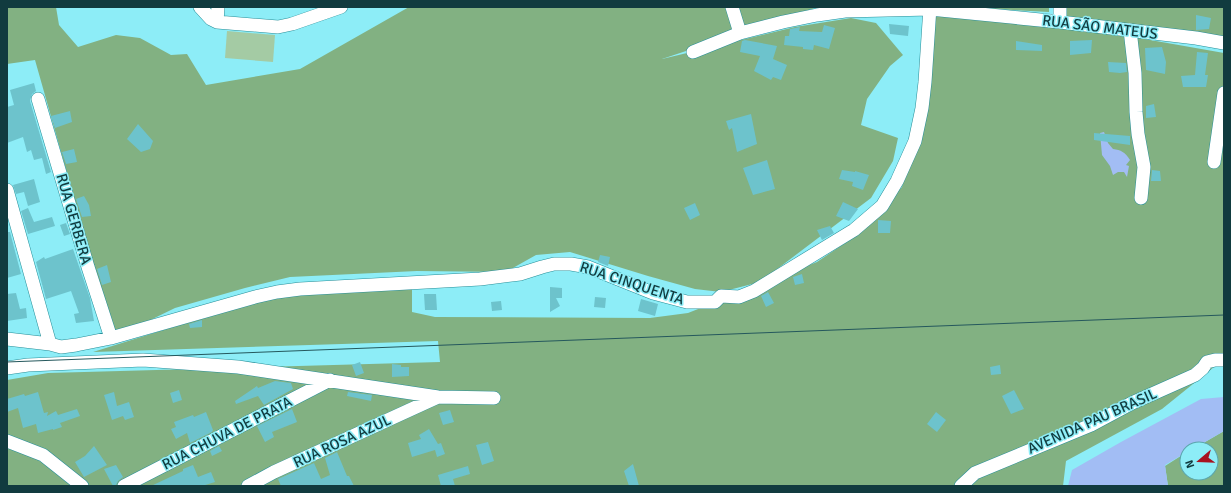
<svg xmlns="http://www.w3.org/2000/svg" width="1231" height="493" font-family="Signika,sans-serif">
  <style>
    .green { fill: #a4cba4 }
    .forest { fill: #82b182 }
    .water { fill: #a2bdf4 }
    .building { fill: #6dc3cc }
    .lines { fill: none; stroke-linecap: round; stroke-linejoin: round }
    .minor-casing { stroke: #278f99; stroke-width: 14 }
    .minor { stroke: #fff; stroke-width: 13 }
    .tram { stroke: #25585d; stroke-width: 1 }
    .labels { text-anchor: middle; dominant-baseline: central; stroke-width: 3; stroke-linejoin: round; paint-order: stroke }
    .street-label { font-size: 15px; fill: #113b3f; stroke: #8dedf7 }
  </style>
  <rect width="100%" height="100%" fill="#8dedf7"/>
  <!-- green -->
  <path class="green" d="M227,31L275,35L273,62L225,58Z"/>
  <!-- forest -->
  <path class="forest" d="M7,7H56L59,25L78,47L116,35L140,38L171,55L187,54L206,85L300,69L409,7H818L662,59L795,27L851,18L876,23L903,55L890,66L867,99L861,125L898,138L893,161L871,198L760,282L721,292L695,289L648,276L570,252L536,255L506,272L417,271L290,277L245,288L175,308L136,327L115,330L94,268L35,60L7,64Z
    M956,7H1049V12Z
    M1066,7H1224V41L1066,16Z
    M930,9L1031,19L1224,53V359L1162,409L1066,461L1063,486H7V380L48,373L440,362L438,341L93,352L250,303L297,295L412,289V312L435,317L650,318L688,313L817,262L860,233L902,187L923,97Z
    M1224,431V486H1168L1165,466L1187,452V473H1211V449H1193Z"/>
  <!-- water -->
  <path class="water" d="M1104,132L1108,143L1113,149C1121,150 1125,152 1130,160L1126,165L1129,166L1127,177L1124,172H1118L1113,175L1110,166L1102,155L1100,133Z
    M1224,397V431L1193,449H1187V452L1165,465L1168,486H1068L1072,470L1121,442L1201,399Z"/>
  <!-- building -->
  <path class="building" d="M1196,15L1211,18L1209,29L1196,30Z
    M889,24L909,26L908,36L890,34Z
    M824,25L835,28L829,49L814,45L813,50L803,49V47L784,45L785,36H789L790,29L800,27L799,31L822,32Z
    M745,40L777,46L773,59L787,65L781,80L773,77L771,80L754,71L760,56L740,52L742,41Z
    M1092,40L1091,53L1070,55V41Z
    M1016,41L1042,45V51L1016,50Z
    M1162,47L1166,62L1165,74L1146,70L1145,48Z
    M1197,52L1208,53L1205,75H1208L1206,87H1183L1181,76L1195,75Z
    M1108,62L1126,63L1127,72L1120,73L1109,72Z
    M34,83L36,91L32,94L30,101L51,172L46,174L42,158L34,160L31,150L27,152L23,137L7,143V107L14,105L10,90Z
    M1154,104L1156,117L1146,118V106Z
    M70,111L72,122L55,128L51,116Z
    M751,114L757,144L737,152L732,128L729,130L726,121Z
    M138,124L153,141L150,149L141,152L127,139Z
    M1094,133L1130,136V145L1094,140Z
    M74,149L77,162L66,164L62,152Z
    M767,160L775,189L753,195L743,168Z
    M842,170L855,172V171L869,175L863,190L852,186L853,182L839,179Z
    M1152,170L1160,171L1161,181H1151Z
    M34,179L40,202L28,206L24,192L16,194L13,185Z
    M84,196L89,205L91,216L82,217L76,199Z
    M843,202L858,209L849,221L836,216Z
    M695,203L700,215L690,220L684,208Z
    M28,208L34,222L52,217L55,226L28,234L21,211Z
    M878,220L891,221L890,233H878Z
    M66,223L70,234L64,236L60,225Z
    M830,226L834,233L822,240L817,230Z
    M7,232H10L21,274L7,278Z
    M73,249L90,298L94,321L76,323L74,314L79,313L71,291L46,299L36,262L44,257L45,259Z
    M600,255L610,257L608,266L598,262Z
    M107,265L111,282L102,285L97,269Z
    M802,274L804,283L795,285L793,277Z
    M550,287L562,288V298H556L560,306L550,312Z
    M768,292L774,303L766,307L761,296Z
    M16,293L20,309L26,308L27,318L7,321V294Z
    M424,294H436L437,310H425Z
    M595,297L606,298L605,308L594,307Z
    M641,299L658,304L655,316L638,311Z
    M501,301L502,310L492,311L491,302Z
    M202,320V327L190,328L189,324Z
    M360,362L364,373L356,376L352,365Z
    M392,364L401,365V367H409V376L392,377Z
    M1000,365L1001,374L991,375L990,367Z
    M275,381L291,383L293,389L264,405L258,396L236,404L235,401L257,386L258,388Z
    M179,390L182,400L173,403L170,393Z
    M1014,390L1024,409L1011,414L1002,396Z
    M38,392L44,413L48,412L47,416L56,411L58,415L77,409L80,416L60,423L62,427L53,430V429L38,433L36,424L23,428L18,408L7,412V399L24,394L25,396Z
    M114,392L117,406L129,402L134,417L125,420L123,416L112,420L104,395Z
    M348,392L372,395L371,401L347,396Z
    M292,409L297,422L272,432L274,437L265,442L257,426Z
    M450,410L454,422L443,425L439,413Z
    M206,412L213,430L212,432L190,443L187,433L176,439L171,429L176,427L174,422L193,415L194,417Z
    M936,412L946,420L937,432L927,424Z
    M429,429L438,444L441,443L445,454L437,457L435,450L412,457L408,443L421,439L419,435Z
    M488,442L494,461L482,465L476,445Z
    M94,446L107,465L84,477L75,462L85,456Z
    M219,446L222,451L212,456L210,451Z
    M337,452L347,476H349L354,486H281L278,479L314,463L321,479L330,475L325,458Z
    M633,464L639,486H629L624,471Z
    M116,465L123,477L118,481L116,485L113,486L104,469Z
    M193,465L198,477L211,472L215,482L202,486H151L183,471V469Z
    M468,466L470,474L453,479L455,486H441L438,475Z"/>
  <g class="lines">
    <!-- minor casing -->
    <g class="minor-casing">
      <path id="minor" d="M200,7L211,19L217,22L278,27L292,24L341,7
        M732,7L740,33
        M1060,7V22
        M217,22L218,7
        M1130,30L1135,73L1136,112L1138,134L1144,167L1141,198
        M693,52L740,33L783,22L817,15L845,11L930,9L1060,22L1196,38L1224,43
        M38,99L88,267L111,338
        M1214,162L1224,93
        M7,190L50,344
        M7,339L50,344L61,347L76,345L111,338L255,297L277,292L300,289L480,279L520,274L542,267L554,264H571L588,267L653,293L687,302H715L721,296L739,297L754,291L854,230L882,206L897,181L915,141L922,108L925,82L930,7
        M7,368L28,365L143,360L238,367L438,397L494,398
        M7,441L43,455L82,486
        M124,486L330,380
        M248,486L274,472L438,397
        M961,486L975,473L1091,425L1132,403L1195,375L1203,368L1207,362L1215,360H1224"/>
    </g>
    <!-- minor -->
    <use href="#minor" class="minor"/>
    <!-- tram -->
    <path class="tram" d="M7,362L1224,315"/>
  </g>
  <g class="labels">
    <!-- street labels -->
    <g class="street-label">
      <text transform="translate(1100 27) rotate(7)">RUA SÃO MATEUS</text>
      <text transform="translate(74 219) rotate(74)">RUA GERBERA</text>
      <text transform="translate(632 283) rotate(18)">RUA CINQUENTA</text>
      <text transform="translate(1092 421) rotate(-24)">AVENIDA PAU BRASIL</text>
      <text transform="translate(227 433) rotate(-27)">RUA CHUVA DE PRATA</text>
      <text transform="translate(342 441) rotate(-25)">RUA ROSA AZUL</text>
    </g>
  </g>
  <!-- border -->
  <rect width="1231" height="493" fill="none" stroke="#113b3f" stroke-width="16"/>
  <!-- north arrow -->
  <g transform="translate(1199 461) rotate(251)"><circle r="19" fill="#8dedf7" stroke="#5ba6ad"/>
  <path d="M0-3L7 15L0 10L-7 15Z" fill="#a81220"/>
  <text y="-6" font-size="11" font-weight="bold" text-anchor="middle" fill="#113b3f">N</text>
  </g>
</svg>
